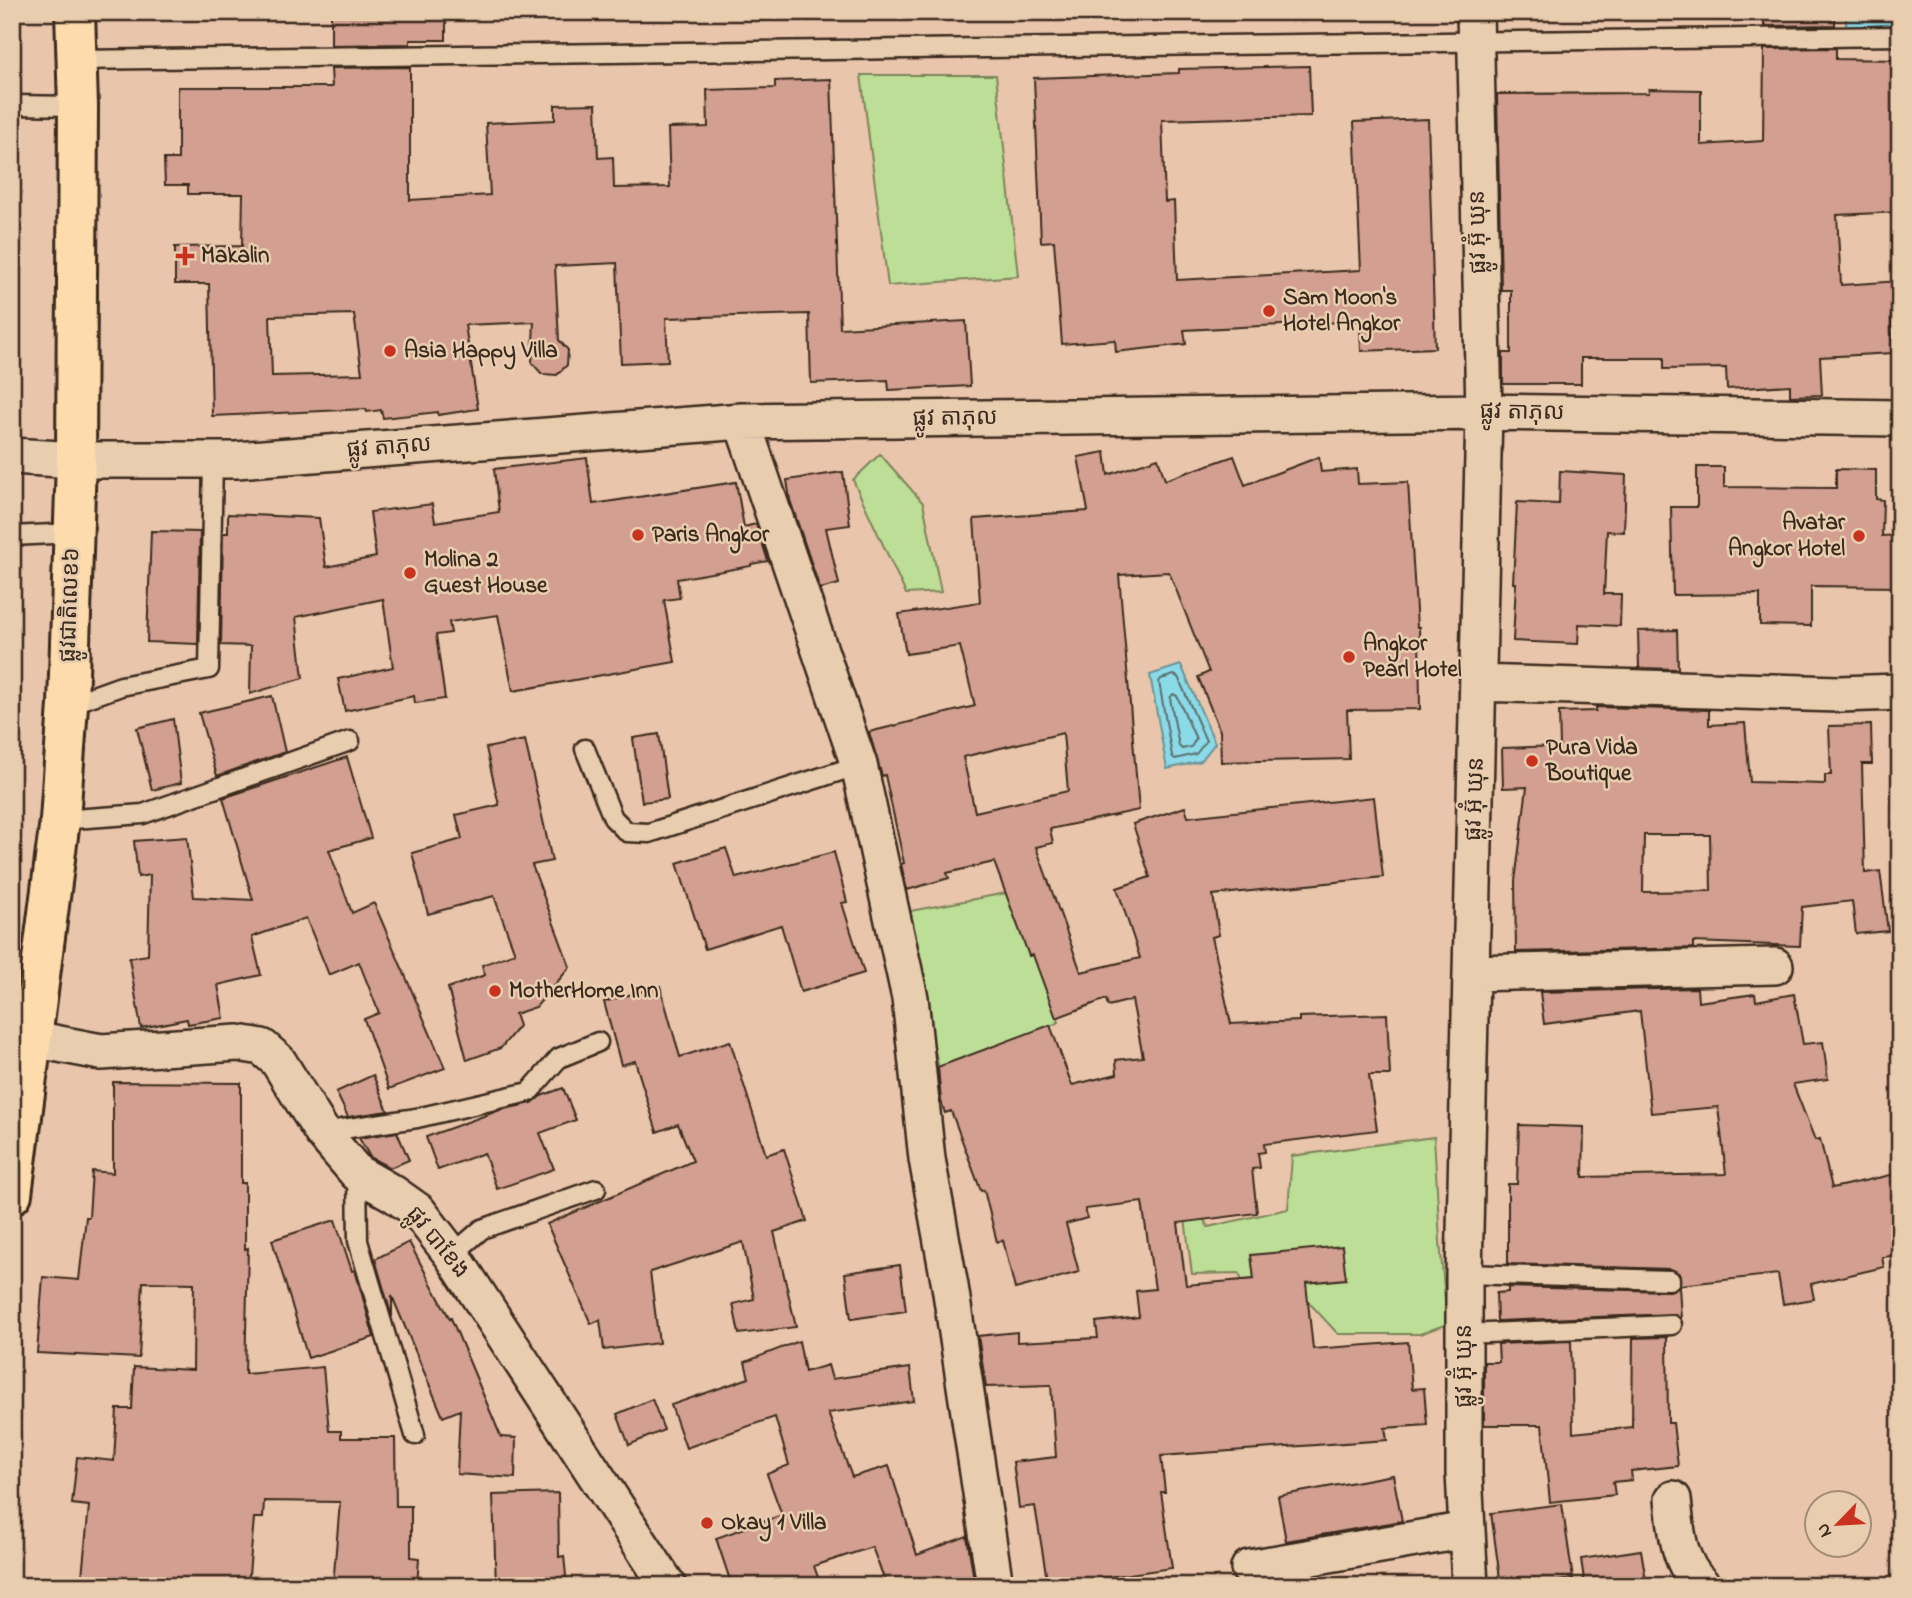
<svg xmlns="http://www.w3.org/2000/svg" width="1912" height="1598" font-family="'Indie Flower','Noto Sans Khmer',sans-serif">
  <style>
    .green { fill: #bdde97; stroke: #7c845a; stroke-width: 2 }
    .water { fill: #8adae7; stroke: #6a9497; stroke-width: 2 }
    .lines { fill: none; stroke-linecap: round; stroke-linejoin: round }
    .shore { stroke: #5b706e; stroke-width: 2 }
    .building { fill: #d29f90; stroke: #3b2a1e; stroke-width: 2; fill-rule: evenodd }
    .lane-casing { stroke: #3b2a1e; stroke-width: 23 }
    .street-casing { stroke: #3b2a1e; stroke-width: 40 }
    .primary-casing { stroke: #3b2a1e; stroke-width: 44 }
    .lane { stroke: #e8cdaf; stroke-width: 18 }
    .street { stroke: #e8cdaf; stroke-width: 35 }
    .primary { stroke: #fddbac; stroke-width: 38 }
    .poi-dot { fill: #c8321e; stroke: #e8cdaf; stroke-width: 2.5 }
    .labels { text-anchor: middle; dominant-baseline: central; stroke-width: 5; stroke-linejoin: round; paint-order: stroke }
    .street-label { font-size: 23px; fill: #3b2a1e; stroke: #e8cdaf }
    .poi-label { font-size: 23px; font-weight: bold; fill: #3b2a1e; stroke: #e8cdaf; text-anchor: start }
  </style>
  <rect width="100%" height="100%" fill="#e9c5ab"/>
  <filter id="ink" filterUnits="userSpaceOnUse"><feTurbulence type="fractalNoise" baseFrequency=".0143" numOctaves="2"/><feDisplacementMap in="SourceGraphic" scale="14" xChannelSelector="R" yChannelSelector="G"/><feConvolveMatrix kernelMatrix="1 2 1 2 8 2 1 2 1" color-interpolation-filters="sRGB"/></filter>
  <g filter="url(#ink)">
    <!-- green -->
    <path class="green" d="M861,75H996L1018,276L888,286Z
      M880,454L923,503L941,592L906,594L853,480Z
      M1012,892L1059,1022L941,1078L905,912Z
      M1434,1137L1440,1242L1447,1324L1420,1334H1338L1304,1297L1249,1301L1239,1273L1192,1274L1184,1210L1197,1207L1208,1227L1288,1209L1292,1156Z"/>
    <!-- water -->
    <path class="water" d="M1846,12H1900V24L1846,27Z
      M1181,665L1215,743L1201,761L1167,769L1150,675Z"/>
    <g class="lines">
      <!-- shore -->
      <path class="shore" d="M1174,675L1178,677L1206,741L1196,754L1175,759L1172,756L1159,682L1161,679Z
        M1173,694L1177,696L1196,739L1191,747L1182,749L1179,746L1170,698Z"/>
    </g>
    <!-- building -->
    <path class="building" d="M331,12H446V40H410V44L331,45Z
      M1764,12H1835V25L1764,26Z
      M1836,48V59L1900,60V212L1837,215L1841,285L1900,281V316H1891L1893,353L1820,357L1822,395L1790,396V385L1727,389L1726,368L1664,369V358H1581V384H1503V353H1511V290H1501L1497,94L1649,93V89L1701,90V145L1763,141L1764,49Z
      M1309,66L1311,116L1162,120L1165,202L1174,201L1177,280L1361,270L1354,122L1428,119L1435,348L1361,351L1360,321L1184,330L1186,344L1116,352L1115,340L1062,344L1054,241L1041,242L1034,78L1179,73V69Z
      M410,67V200L490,195L486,123L555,120V105L596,104L598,158L613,157L614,188L670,187L668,128L708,127L707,90L775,88V81L831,79L840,328L966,321L970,386L889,390L888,380L811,383L809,314L666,318L668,361L621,363L617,263L555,266L559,340L568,350L567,365L557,375L542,374L532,363L534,322L465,325L478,409L438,415V412L383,418L381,410L367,412L366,409L212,416L209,284H175V247L242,246L243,194H188V185H165L164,159H178V87H332L331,68ZM354,314L362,374L272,376L270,316Z
      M1105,452L1108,475L1158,458L1165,480L1234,456L1245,485L1319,457L1321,472L1357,469L1358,484L1408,482L1417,627H1419L1420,709L1347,710L1349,759L1221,762L1220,731L1198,677L1209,672L1169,572L1119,575L1139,810L1050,829L1053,843L1036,847L1081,972L1140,958L1117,888L1150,877L1133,824L1185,807L1188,817L1374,797L1383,877L1213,895L1219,935L1212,937L1231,1024L1299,1021V1017L1387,1014L1390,1075H1369L1377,1130L1264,1144L1265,1152L1258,1153L1260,1168L1252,1169L1257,1213L1178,1223L1186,1285L1254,1279L1251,1255L1342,1246L1346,1279L1306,1283L1313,1349L1408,1342L1412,1389L1424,1388L1427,1425L1385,1428L1387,1440L1161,1456L1165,1492H1161L1172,1568L1101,1578L1103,1586H1048L1035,1506L1019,1508L1013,1462L1056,1457L1051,1385L986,1387L978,1336L1017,1332V1342L1098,1338L1096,1322L1139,1317L1136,1291L1155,1289L1142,1202L1085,1209L1087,1218L1066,1224L1079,1272L1015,1289L1003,1240L997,1242L984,1190L981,1191L951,1111L945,1113L941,1101L938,1067L1050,1025L1072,1085L1117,1074L1116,1060L1143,1057L1132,1000L1108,1006L1106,999L1056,1018L1033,955L1029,956L994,862L947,873L949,878L907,890L901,864L904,863L885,775L882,776L869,732L975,706L960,646L906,654L899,614L980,602L974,519L1088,511L1078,457ZM1063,733L1068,791L975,812L963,757Z
      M587,458L593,504L736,482L744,527L756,524L768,561L751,564V566L677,579L680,598L664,600L675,662L513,691L498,615L449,622L451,633L436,635L445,699L415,703L414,696L345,711L338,679L393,667L383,599L296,617L303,678L250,694L251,646L221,645L223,533H228V514L319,518L326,567L376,557L370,512L432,504L435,522L499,512L494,469Z
      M1697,467H1724V487L1836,488V469L1876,470V499L1883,500L1882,536L1900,535V587L1811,586V626L1760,625V594L1673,595L1671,507H1697Z
      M1560,471L1626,475L1624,532L1607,531L1604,594H1621L1620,626L1579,624L1578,644L1513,641L1516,583H1513L1517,502L1559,504Z
      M843,472L850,525L826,528L839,584L820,589L790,500L787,480Z
      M151,531L200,532L198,644L147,642Z
      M1677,630L1678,669L1639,668L1638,631Z
      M272,696L285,752L217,776L199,713Z
      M1596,707L1709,710V725L1745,723L1750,782L1825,784V775H1831L1829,726L1871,725L1872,764H1862L1865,873L1880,871L1888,931L1856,934L1852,901L1802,907L1800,946L1693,942V948L1516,952L1515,881L1527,787L1503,788L1502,748L1560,746L1559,712L1596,711ZM1644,835H1710L1711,891L1643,892Z
      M173,719L181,783L152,790L137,728Z
      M659,734L668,799L642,802L633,738Z
      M525,740L552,861L532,865L570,967L536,1007L515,1014L519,1026L501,1048L467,1060L448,988L485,975L482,965L515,953L494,896L428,914L412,853L462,839L456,815L499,805L486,748Z
      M347,757L371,838L329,850L352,913L374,903L445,1068L389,1089L364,1019L379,1013L359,962L329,975L306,918L252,937L261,975L218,985L224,1018L188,1024L187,1019L141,1028L129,958L148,955L150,875L138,877L134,841L187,837L194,897L253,900L223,798Z
      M726,848L736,878L834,852L847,902L842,903L864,973L801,992L781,925L705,949L677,863Z
      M660,986L680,1057L730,1041L766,1155L784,1149L807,1221L774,1232L796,1327L739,1334L733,1304L754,1299L743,1242L650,1272L659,1343L604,1350L600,1320L591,1324L547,1224L693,1161L678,1124L657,1132L635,1061L621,1065L604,1002Z
      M1697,988L1698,1002L1755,994L1756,1001L1794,994L1803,1044L1823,1042L1828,1079L1793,1084L1815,1140L1820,1139L1832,1188L1900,1173V1255L1882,1257L1884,1267L1811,1284L1814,1299L1783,1304L1778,1274L1680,1285V1274L1670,1269L1508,1264V1184H1517L1519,1125L1584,1127L1583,1177L1726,1174L1718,1107L1651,1113L1640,1011L1544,1024L1540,992Z
      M373,1075L388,1111L348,1117L336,1092Z
      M113,1082L241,1083V1183H245V1249L248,1248L245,1374L323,1367L329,1431H341V1438H395L396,1506H411V1557L419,1558L417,1586H333L340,1502L264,1501L263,1518H254L248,1586H81L89,1506L72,1504L77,1457L114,1461L117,1409H132L134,1367L193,1370L194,1283L143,1282L139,1358L37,1353L43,1277L79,1280L86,1217H89L92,1171L113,1173Z
      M563,1088L576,1120L540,1133L554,1169L497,1189L484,1153L438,1170L426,1137L500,1110L532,1103L541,1096Z
      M397,1132L409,1160L390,1168L370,1157L359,1138Z
      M335,1220L352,1271L355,1270L374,1337L308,1358L272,1240Z
      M409,1242L450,1319L451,1318L501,1437L516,1438L515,1478L457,1474L460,1410L443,1417L392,1296V1317L375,1259Z
      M900,1265L906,1311L851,1319L845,1273Z
      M1679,1286L1681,1319L1672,1314L1497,1321L1496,1293L1508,1292V1287L1670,1291Z
      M1667,1337L1668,1423H1673L1678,1466L1631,1471L1632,1480L1613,1482L1615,1495L1550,1502L1542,1425H1484V1362H1499L1498,1344L1571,1341L1573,1433L1632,1427L1633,1338Z
      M799,1341L805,1372L828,1365L832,1379L910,1368L914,1401L828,1413L852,1477L889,1466L917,1555L967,1536L975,1586H887L872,1547L814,1566L821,1586H732L716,1538L782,1515L767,1474L789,1465L775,1417L686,1448L671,1405L749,1378L745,1362Z
      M652,1399L664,1430L629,1445L617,1414Z
      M1393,1475L1402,1521L1286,1541L1278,1496Z
      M558,1493L559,1557L564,1556L567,1586H496L493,1495Z
      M1562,1504L1573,1579L1522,1586H1501L1491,1513Z
      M1641,1550L1647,1586H1585L1581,1559Z"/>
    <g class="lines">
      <!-- lane casing -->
      <g class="lane-casing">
        <path id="lane" d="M76,60L1900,36
          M12,105L78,106
          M12,536L73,533
          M68,705L121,686L209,669L213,460
          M585,749L613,818L627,832L649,833L859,765
          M60,820L143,814L350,741
          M322,1132L417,1118L529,1092L559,1058L598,1042
          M357,1173L358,1241L415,1435
          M452,1255L482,1229L596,1189
          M1464,1274L1670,1280
          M1465,1334L1672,1325"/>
      </g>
      <!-- street casing -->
      <g class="street-casing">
        <path id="street" d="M742,421L859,765L910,998L927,1159L950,1286L995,1586
          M12,456L76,460H236L742,421L1484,412L1900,418
          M1479,683L1839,694L1900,692
          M1471,973L1775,966
          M33,1039L101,1052L238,1043L262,1047L278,1061L322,1132L357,1173L394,1194L418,1211L452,1255L668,1586
          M1673,1499C1676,1530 1678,1564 1703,1586
          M1249,1568L1467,1530
          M1470,1586L1464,1473V1274L1484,412L1475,12"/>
      </g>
      <!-- primary casing -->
      <g class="primary-casing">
        <path id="primary" d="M12,1194L60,820L68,705L76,460L78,106L75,12"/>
      </g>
      <!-- lane -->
      <use href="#lane" class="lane"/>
      <!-- street -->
      <use href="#street" class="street"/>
      <!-- primary -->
      <use href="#primary" class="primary"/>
    </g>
  </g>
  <!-- markers -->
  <g class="poi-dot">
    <path d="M181.5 245.5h7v7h7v7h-7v7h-7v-7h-7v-7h7z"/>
    <circle cx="1269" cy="311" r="7"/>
    <circle cx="390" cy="351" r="7"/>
    <circle cx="638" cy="535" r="7"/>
    <circle cx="1859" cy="536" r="7"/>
    <circle cx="410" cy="573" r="7"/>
    <circle cx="1349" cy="657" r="7"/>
    <circle cx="1532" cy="761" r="7"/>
    <circle cx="495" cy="991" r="7"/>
    <circle cx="707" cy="1523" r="7"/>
  </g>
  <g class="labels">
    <!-- street labels -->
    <g class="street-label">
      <text transform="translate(1479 232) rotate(-91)">ផ្លូវ អ៊ុំ ឃុន</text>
      <text transform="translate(1522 413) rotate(1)">ផ្លូវ តាភុល</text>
      <text transform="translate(955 419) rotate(-1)">ផ្លូវ តាភុល</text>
      <text transform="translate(389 448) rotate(-4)">ផ្លូវ តាភុល</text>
      <text transform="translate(71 605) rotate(-88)">ផ្លូវជាតិលេខ៦</text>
      <text transform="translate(1476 799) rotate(-88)">ផ្លូវ អ៊ុំ ឃុន</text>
      <text transform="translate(437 1243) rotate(51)">ផ្លូវ បាខែង</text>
      <text transform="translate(1465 1366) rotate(-90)">ផ្លូវ អ៊ុំ ឃុន</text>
    </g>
    <!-- poi labels -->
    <g class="poi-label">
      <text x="201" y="256">Makalin</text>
      <text x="1283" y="298">Sam Moon's<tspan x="1283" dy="26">Hotel Angkor</tspan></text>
      <text x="404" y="351">Asia Happy Villa</text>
      <text x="1845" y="523" text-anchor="end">Avatar<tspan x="1845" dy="26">Angkor Hotel</tspan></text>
      <text x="652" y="535">Paris Angkor</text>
      <text x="424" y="560">Molina 2<tspan x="424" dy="26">Guest House</tspan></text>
      <text x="1363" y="644">Angkor<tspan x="1363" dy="26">Pearl Hotel</tspan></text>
      <text x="1546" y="748">Pura Vida<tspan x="1546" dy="26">Boutique</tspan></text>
      <text x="509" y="991">MotherHome Inn</text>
      <text x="721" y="1523">Okay 1 Villa</text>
    </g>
  </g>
  <!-- margin -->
  <rect width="1912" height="1598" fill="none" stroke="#e8cdaf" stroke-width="42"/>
  <rect x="21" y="21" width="1870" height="1556" fill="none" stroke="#3b2a1e" stroke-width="2.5" filter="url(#ink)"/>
  <!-- north arrow -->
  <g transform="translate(1838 1524) rotate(245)"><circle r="33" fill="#e8cdaf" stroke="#a38c75" stroke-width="2"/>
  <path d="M0-5L12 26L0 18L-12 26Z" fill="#c8321e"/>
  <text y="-10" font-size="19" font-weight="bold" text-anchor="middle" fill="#3b2a1e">N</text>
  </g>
</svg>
